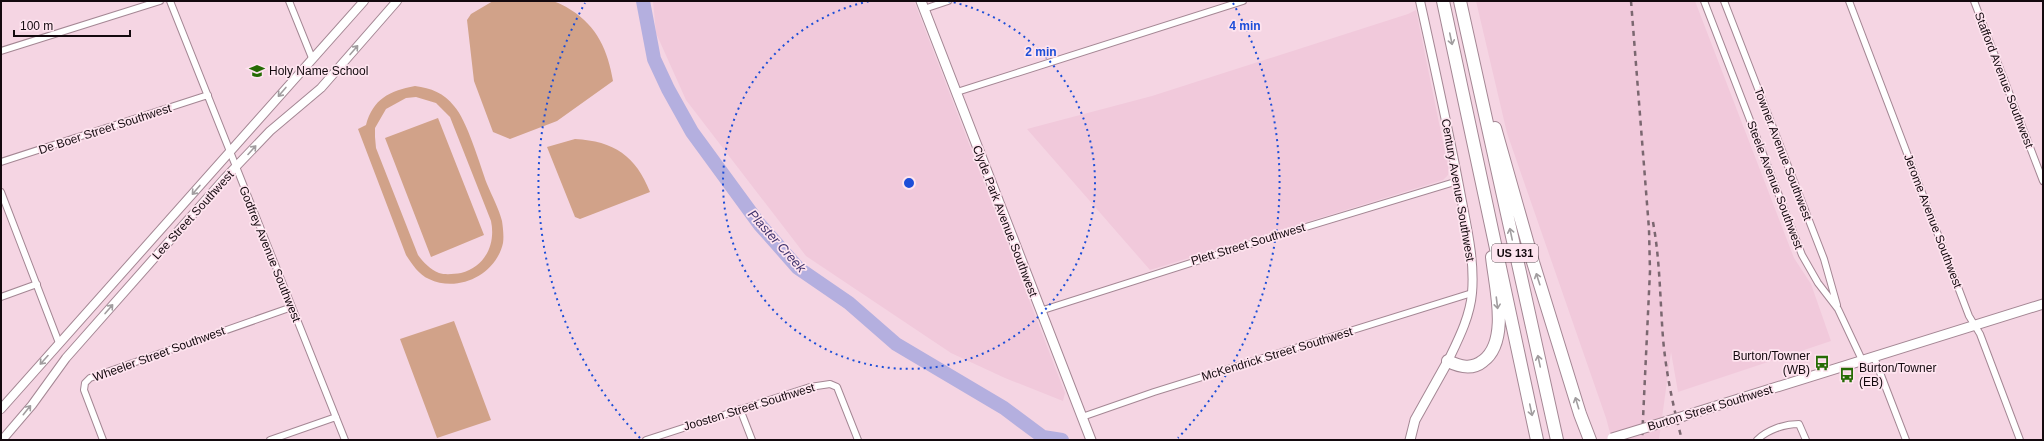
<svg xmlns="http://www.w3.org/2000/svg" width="2044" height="441" font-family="Helvetica,sans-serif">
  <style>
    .built { fill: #f1c9db }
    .green { fill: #d1a289; fill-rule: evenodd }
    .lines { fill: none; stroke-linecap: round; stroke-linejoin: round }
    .river { stroke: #b4afdf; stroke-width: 14 }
    .minor-casing { stroke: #a48794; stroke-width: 8 }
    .tertiary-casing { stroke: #a48794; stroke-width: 10 }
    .secondary-casing { stroke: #a48794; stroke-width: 11 }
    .motorway-casing { stroke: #a48794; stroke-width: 14 }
    .minor { stroke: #fff; stroke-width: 6 }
    .tertiary { stroke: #fff; stroke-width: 8 }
    .secondary { stroke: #fff; stroke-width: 9 }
    .motorway { stroke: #fff; stroke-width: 12 }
    .rail { stroke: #7b6770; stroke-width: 2.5; stroke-dasharray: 5 5; stroke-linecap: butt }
    .secondary-bridge-casing { stroke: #a48794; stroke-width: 11; stroke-linecap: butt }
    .secondary-bridge { stroke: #fff; stroke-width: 9 }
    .oneway { stroke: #a19d9f }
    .ring { fill: none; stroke: #1d4ed8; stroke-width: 2; stroke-dasharray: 2 4 }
    .labels { text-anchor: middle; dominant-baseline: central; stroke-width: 3.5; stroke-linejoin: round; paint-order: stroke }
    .shield { fill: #fee4ef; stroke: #5a4b52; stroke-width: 1 }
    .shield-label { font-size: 11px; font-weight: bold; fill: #13090e }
    .poi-label { font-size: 12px; fill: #13090e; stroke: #fee4ef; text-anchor: start }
    .street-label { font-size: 12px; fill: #13090e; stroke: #fee4ef }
    .water-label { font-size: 13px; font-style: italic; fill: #3d316c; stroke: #fee4ef }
    .centre { fill: #1d4ed8; stroke: #fee4ef; stroke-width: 2 }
    .ring-label { font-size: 12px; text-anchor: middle; font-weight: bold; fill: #1d4ed8; stroke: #fee4ef; stroke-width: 3.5; stroke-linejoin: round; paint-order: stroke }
  </style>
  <rect width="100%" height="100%" fill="#f5d5e3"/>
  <!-- built -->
  <path class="built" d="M653,1H914L1065,393L1063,401L1005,378L951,353L806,256L686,100L656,33Z
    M1476,1H1695L1794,258L1811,284L1831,341L1678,392L1671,352L1659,440H1612L1606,418L1507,133Z
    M1416,10L1448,167V175L1443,180L1150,270L1027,129L1152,96L1408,14Z"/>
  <!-- green -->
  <path class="green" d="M493,1C511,1 533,0 551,1C558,2 565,6 571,10C597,26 608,51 613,81L557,121L510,139L493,132L474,81L467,20L471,14Z
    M415,86C431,88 444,93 454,106C467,120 480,165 487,184C492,196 499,209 502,221C503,228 504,236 503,243C496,275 458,293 429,279C419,275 412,264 406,255L358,129L366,125C373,99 389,91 415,86ZM416,97L436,103L450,117L491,221C496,244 485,267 461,273C454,274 445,275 439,273C430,269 424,263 418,255L376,148L375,137V128L386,109L406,98Z
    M438,118L484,235L431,257L385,138Z
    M575,139C614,141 636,156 650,192L580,219L575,217L547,147Z
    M454,321L491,420L437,438L400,339Z"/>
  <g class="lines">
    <!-- river -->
    <path class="river" d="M643,1L654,59L668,89L692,132L760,225L798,268L849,303L896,344L1004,408L1043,437L1062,440"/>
    <!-- minor casing -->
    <g class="minor-casing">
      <path id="minor" d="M170,1L345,440
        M289,1L312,58
        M1704,1L1802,255L1818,283L1838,309L1862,360
        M1724,1L1824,259L1837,305
        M1849,1L1969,316L1980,334L2020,440
        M1974,1L2043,181
        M924,9L948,1
        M1,51L160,1
        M957,92L1243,1
        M1,162L208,95
        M1,192L59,343
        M1,297L37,284
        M1040,311L1263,240L1458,181
        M1874,357L1906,440
        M740,409L752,440
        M1082,417L1154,392L1472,293
        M103,440L84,390L85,383L90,378L292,307
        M270,440L336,417
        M646,440L810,387L830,384L837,387L858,440
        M1757,440C1767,430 1784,424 1799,424L1806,440"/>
    </g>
    <!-- tertiary casing -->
    <g class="tertiary-casing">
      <path id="tertiary" d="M1420,1C1434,64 1448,127 1460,191C1466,224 1475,259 1472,293C1470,317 1458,340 1448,361
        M1,409L364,1
        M2,440L32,405L66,358L225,178L270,131L321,88L397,1"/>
    </g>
    <!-- secondary casing -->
    <g class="secondary-casing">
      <path id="secondary" d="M921,1L1091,440
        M1684,416L2043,304
        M1410,440L1415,420L1448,361"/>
    </g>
    <!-- motorway casing -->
    <g class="motorway-casing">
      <path id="motorway" d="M1443,1L1537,440
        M1460,1L1557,440
        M1495,128L1533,262L1580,414L1590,440
        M1448,361C1460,367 1472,370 1483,361C1510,341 1495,286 1492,257"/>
    </g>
    <!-- minor -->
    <use href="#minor" class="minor"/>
    <!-- tertiary -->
    <use href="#tertiary" class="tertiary"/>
    <!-- secondary -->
    <use href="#secondary" class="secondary"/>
    <!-- motorway -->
    <use href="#motorway" class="motorway"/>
    <!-- rail -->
    <path class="rail" d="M1631,1L1649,229L1650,271L1642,440
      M1653,222C1660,260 1660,299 1663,338C1666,373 1673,406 1682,440"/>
    <!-- secondary-bridge casing -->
    <g class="secondary-bridge-casing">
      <path id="secondary-bridge" d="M1612,438L1684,416"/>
    </g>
    <!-- secondary-bridge -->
    <use href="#secondary-bridge" class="secondary-bridge"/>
  </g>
  <!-- one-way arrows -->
  <defs><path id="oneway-shaft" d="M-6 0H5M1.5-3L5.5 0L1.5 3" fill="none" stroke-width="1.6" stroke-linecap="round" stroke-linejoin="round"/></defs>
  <g class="oneway">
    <use href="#oneway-shaft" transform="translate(1451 39) rotate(78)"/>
    <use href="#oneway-shaft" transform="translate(354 50) rotate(-49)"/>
    <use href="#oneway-shaft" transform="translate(282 92) rotate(131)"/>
    <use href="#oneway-shaft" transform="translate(252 150) rotate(-48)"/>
    <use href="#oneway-shaft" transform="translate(196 190) rotate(131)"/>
    <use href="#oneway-shaft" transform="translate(1511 234) rotate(-102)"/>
    <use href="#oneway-shaft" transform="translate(1538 279) rotate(-108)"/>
    <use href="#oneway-shaft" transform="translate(1497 303) rotate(83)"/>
    <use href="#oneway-shaft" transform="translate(109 309) rotate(-49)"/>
    <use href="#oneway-shaft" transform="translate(44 360) rotate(132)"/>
    <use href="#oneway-shaft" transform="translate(1539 361) rotate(-102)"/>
    <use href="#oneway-shaft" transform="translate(1577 403) rotate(-107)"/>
    <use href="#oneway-shaft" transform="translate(27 410) rotate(-51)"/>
    <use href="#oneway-shaft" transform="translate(1531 410) rotate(78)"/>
  </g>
  <!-- distance rings -->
  <g class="ring">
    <path d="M948 1A186 186 0 1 1 870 1"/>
    <path d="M640 438A371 371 0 0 1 585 3M1233 3A371 371 0 0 1 1178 438"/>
  </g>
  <!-- icons -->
  <defs>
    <g id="school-bare" transform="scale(1.2)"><path d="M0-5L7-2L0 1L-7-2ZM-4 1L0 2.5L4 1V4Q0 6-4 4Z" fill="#256b04" stroke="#fee4ef" stroke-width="2.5" paint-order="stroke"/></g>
    <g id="bus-bare" transform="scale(1.2)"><path d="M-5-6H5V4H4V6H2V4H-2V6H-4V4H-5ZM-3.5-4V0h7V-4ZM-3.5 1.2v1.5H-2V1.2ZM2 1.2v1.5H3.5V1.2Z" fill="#256b04" stroke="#fee4ef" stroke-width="2.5" paint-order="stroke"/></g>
  </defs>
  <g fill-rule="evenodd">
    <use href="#school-bare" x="257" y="71"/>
    <use href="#bus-bare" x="1822" y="363"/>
    <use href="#bus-bare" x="1847" y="375"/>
  </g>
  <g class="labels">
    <!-- shield labels -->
    <rect class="shield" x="1492" y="244" width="46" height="18" rx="3"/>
    <g class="shield-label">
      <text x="1515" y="253">US 131</text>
    </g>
    <!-- poi labels -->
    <g class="poi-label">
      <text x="269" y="71">Holy Name School</text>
      <text x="1810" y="356" text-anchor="end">Burton/Towner<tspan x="1810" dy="14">(WB)</tspan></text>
      <text x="1859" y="368">Burton/Towner<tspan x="1859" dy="14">(EB)</tspan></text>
    </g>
    <!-- street labels -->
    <g class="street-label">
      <text transform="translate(2004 80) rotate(69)">Stafford Avenue Southwest</text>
      <text transform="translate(105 129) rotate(-18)">De Boer Street Southwest</text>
      <text transform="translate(1783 154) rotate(69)">Towner Avenue Southwest</text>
      <text transform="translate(1775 185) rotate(69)">Steele Avenue Southwest</text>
      <text transform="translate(1458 190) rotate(80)">Century Avenue Southwest</text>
      <text transform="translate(193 215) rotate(-48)">Lee Street Southwest</text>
      <text transform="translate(1005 221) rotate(69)">Clyde Park Avenue Southwest</text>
      <text transform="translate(1933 221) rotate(69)">Jerome Avenue Southwest</text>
      <text transform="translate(1248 244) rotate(-17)">Plett Street Southwest</text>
      <text transform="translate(270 254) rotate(68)">Godfrey Avenue Southwest</text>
      <text transform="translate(159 354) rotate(-20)">Wheeler Street Southwest</text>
      <text transform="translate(1277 354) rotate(-17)">McKendrick Street Southwest</text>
      <text transform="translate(749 407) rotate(-17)">Joosten Street Southwest</text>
      <text transform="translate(1710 408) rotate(-17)">Burton Street Southwest</text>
    </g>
    <!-- water labels -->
    <g class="water-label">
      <text transform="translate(777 241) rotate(48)">Plaster Creek</text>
    </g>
  </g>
  <circle cx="909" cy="183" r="6" class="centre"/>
  <g class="ring-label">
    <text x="1245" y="30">4 min</text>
    <text x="1041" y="56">2 min</text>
  </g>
  <!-- border -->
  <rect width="2044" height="441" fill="none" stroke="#13090e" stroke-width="4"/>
  <!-- scale -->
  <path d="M14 30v6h116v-6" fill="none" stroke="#13090e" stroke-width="2"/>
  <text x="20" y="30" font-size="12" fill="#13090e" stroke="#fee4ef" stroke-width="3" paint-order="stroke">100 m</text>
</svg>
